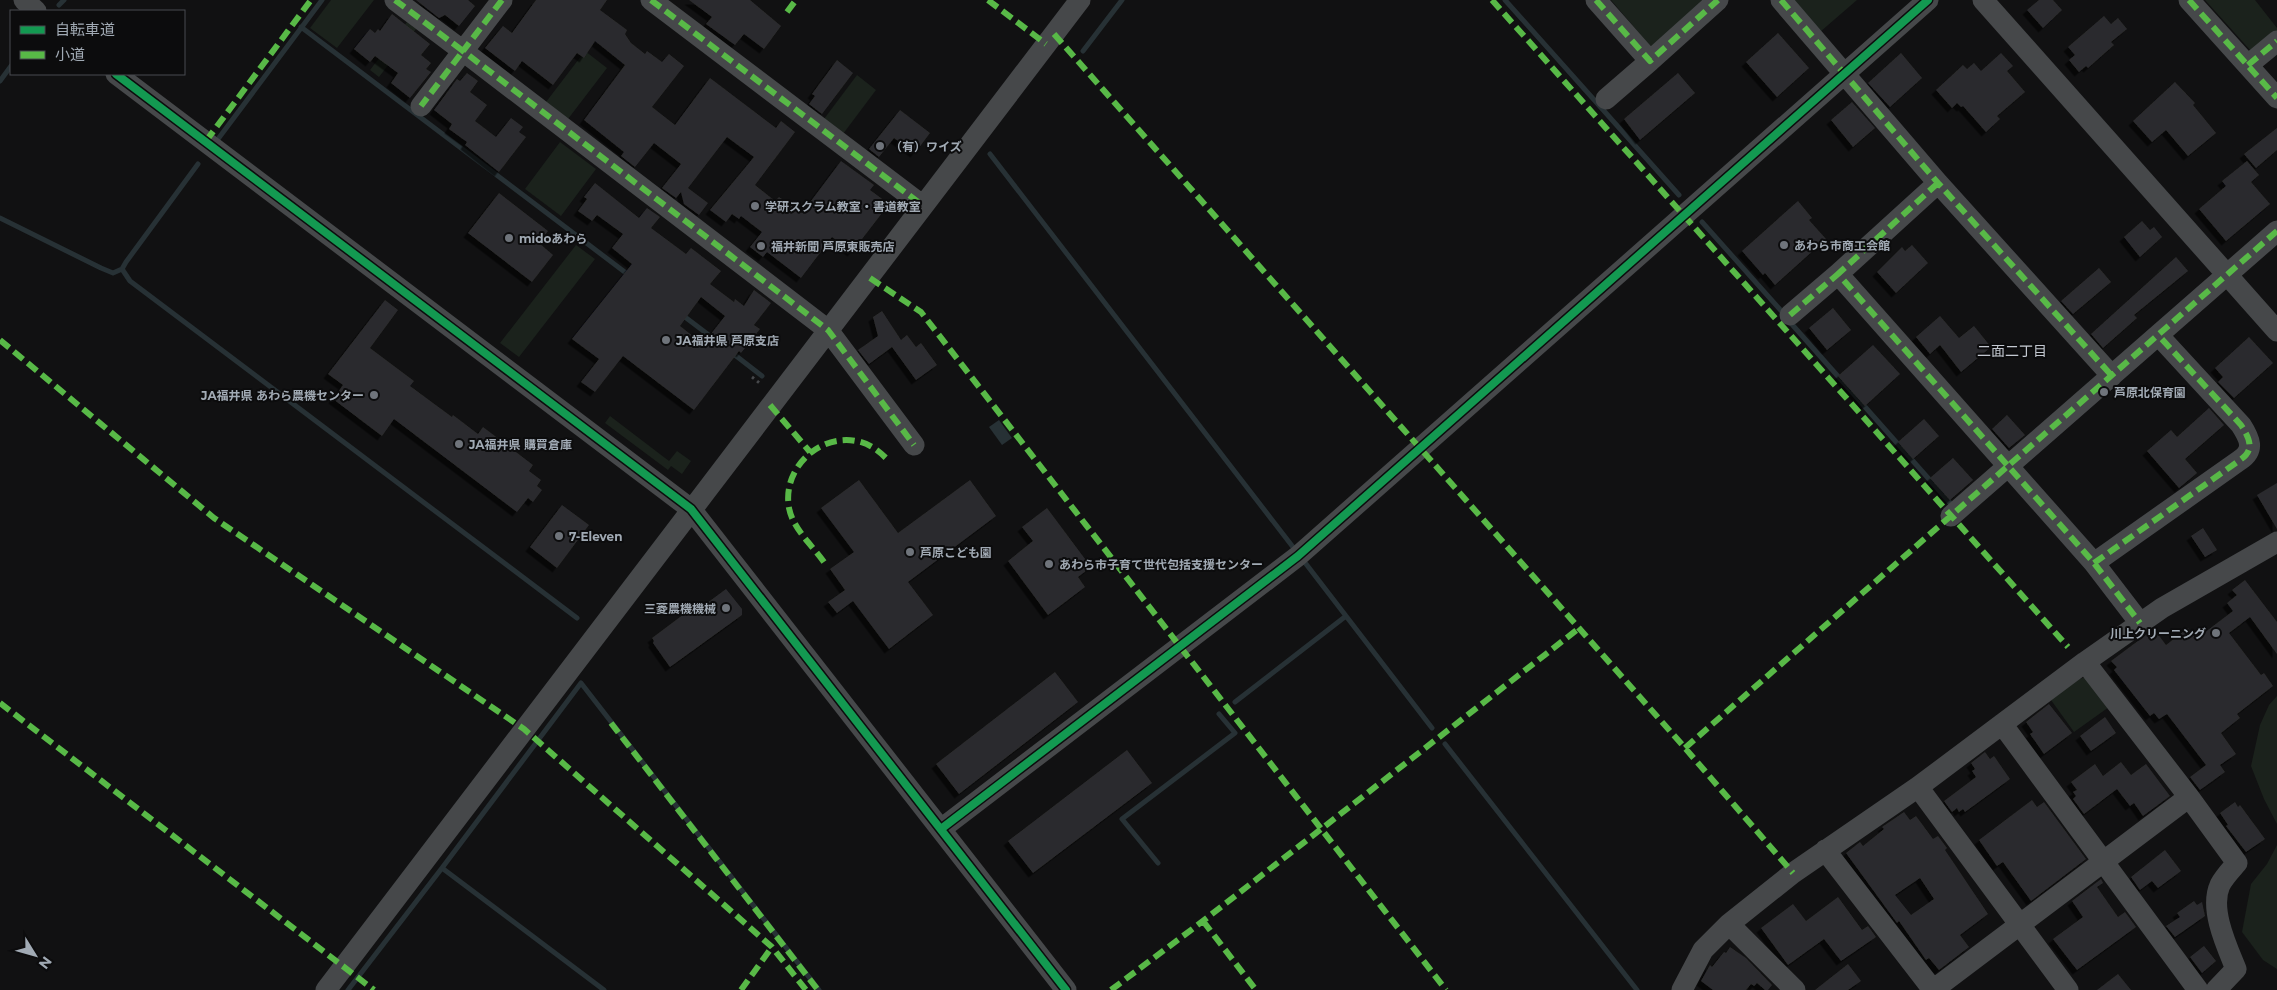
<svg xmlns="http://www.w3.org/2000/svg" width="2277" height="990" font-family="Montserrat,'Noto Sans JP',sans-serif">
  <style>
    .green { fill: #1b221c }
    .water { fill: #273135 }
    .lines { fill: none; stroke-linecap: round; stroke-linejoin: round }
    .stream { stroke: #273135; stroke-width: 5 }
    .building { fill: #2c2c2d; fill-rule: evenodd; filter: url(#shadow) }
    .path { stroke: #47494c; stroke-width: 3; stroke-dasharray: 2.5 4; stroke-linecap: butt }
    .minor { stroke: #46484a; stroke-width: 21 }
    .quiet { stroke: #58b947; stroke-width: 6; stroke-dasharray: 12 6; stroke-linecap: butt }
    .cycleway-casing { stroke: #0c0c0d; stroke-width: 11 }
    .cycleway { stroke: #139951; stroke-width: 8 }
    .poi-dot { fill: #6f747b; stroke: #0c0c0d; stroke-width: 2 }
    .labels { text-anchor: middle; dominant-baseline: central; stroke-width: 4; stroke-linejoin: round; paint-order: stroke }
    .poi-label { font-size: 12px; font-weight: bold; fill: #a1aab4; stroke: #0c0c0d; text-anchor: start }
    .neighbourhood-label { font-size: 14px; fill: #c3c8d0; stroke: #0c0c0d }
  </style>
  <defs>
    <filter id="shadow"><feDropShadow dx="-4.5" dy="4.5" stdDeviation="0" flood-color="#0009"/></filter>
  </defs>
  <rect width="100%" height="100%" fill="#111112"/>
  <!-- green -->
  <path class="green" d="M331,0H374L337,48L310,28Z
    M1611,0H1707L1652,48Z
    M1792,0H1857L1820,32Z
    M2205,0H2255L2277,28V31L2251,51Z
    M407,22L416,29L379,77L370,70Z
    M585,51L607,68L568,119L546,102Z
    M857,75L876,90L843,134L824,119Z
    M560,142L596,169L561,216L525,189Z
    M576,245L595,259L519,357L500,343Z
    M610,416L669,461L677,451L691,461L682,474L671,466L668,470L605,423Z
    M2086,677L2109,707L2074,732L2051,700L2079,679Z
    M2277,696V824L2264,799L2251,766L2260,725L2269,705Z
    M2277,845V969L2263,960L2242,932L2251,884L2267,864Z"/>
  <!-- water -->
  <path class="water" d="M999,420L1012,438L1002,445L989,427Z"/>
  <g class="lines">
    <!-- stream -->
    <path class="stream" d="M1505,0L1679,195
      M59,5L64,0
      M301,27L630,276
      M1083,51L1122,0
      M0,81L11,66
      M218,139L322,0
      M990,154L1296,551
      M198,164L126,262L122,269L130,281L577,618
      M0,218L101,268L113,273L122,269
      M1702,222L1784,314
      M681,314L714,339
      M1789,321L1951,504
      M731,352L762,376
      M1303,560L1432,728
      M1235,702L1346,616
      M1445,744L1637,990
      M1158,863L1122,819L1235,733L1219,714
      M442,868L581,683L819,990
      M348,990L442,868L604,990"/>
  </g>
  <!-- building -->
  <path class="building" d="M416,0H468L475,6L459,26L445,15L439,18Z
    M536,0H607L600,10L627,30L625,34L631,43L645,54L647,51L662,62L669,54L684,66L652,107L675,125L710,78L776,128L781,121L795,132L755,185L775,201L779,197L802,213L841,161L874,185L870,190L889,204L852,252L832,237L801,278L767,252L763,257L750,247L762,232L741,216L739,219L732,214L726,222L710,210L754,157L727,137L688,188L708,203L699,215L684,204L681,192L676,198L662,188L681,164L654,143L635,167L621,156L624,152L584,120L625,65L595,41L584,58L577,53L553,85L522,61L515,71L485,48L503,26L512,33Z
    M689,0H750L781,26L764,49L744,34L735,45L706,24L712,17Z
    M2039,0H2053L2062,10L2043,28L2027,10Z
    M392,14L430,44L421,55L431,63L426,69L431,72L410,98L391,83L398,73L375,56L370,62L354,49L370,29L375,33L378,29L380,31Z
    M2104,16L2111,24L2118,18L2127,29L2111,42L2114,45L2088,68L2086,66L2079,72L2069,60L2075,55L2068,47Z
    M1778,33L1809,68L1777,97L1746,62Z
    M1901,53L1922,78L1890,107L1868,83Z
    M2001,53L2013,66L2007,71L2025,92L1997,116L2000,119L1986,132L1963,106L1961,107L1957,103L1952,108L1936,90L1963,65L1967,69L1974,63L1981,71Z
    M837,60L853,73L822,114L809,104L815,96L812,94Z
    M467,73L478,81L470,92L487,105L475,121L496,137L511,118L523,127L519,132L526,137L499,172L465,145L467,142L449,129L452,124L434,110L457,79L460,81Z
    M1678,73L1695,93L1640,140L1624,119Z
    M2175,82L2195,103L2193,105L2216,133L2188,156L2166,130L2152,142L2133,121Z
    M1852,102L1875,128L1853,147L1831,120Z
    M900,110L930,133L915,153L894,138L879,157L869,149Z
    M2277,128V150L2256,168L2244,154Z
    M2247,161L2259,175L2251,182L2270,204L2226,241L2199,209L2226,186L2222,181Z
    M595,183L639,218L647,208L660,217L651,228L686,254L691,248L721,271L710,284L734,302L735,299L744,306L754,290L771,303L754,325L760,329L741,353L739,351L694,410L623,356L595,392L581,382L599,359L572,339L632,264L612,248L623,234L597,215L592,221L578,211L587,199L584,197ZM701,297L725,316L703,344L680,326Z
    M499,193L548,231L539,243L553,255L532,282L468,233Z
    M1798,201L1812,218L1809,220L1826,239L1775,285L1765,273L1763,275L1742,251Z
    M2142,221L2150,230L2154,227L2162,237L2140,257L2124,237Z
    M1912,245L1928,263L1896,293L1877,272L1902,247L1905,251Z
    M2176,257L2188,271L2134,315L2137,318L2103,348L2091,334Z
    M2099,268L2111,282L2073,314L2061,301Z
    M385,300L398,310L370,348L414,381L410,386L452,417L453,415L478,434L483,427L533,465L529,471L541,480L537,486L542,490L533,502L528,498L517,512L394,419L382,436L333,399L343,385L328,374Z
    M1833,308L1851,330L1827,350L1809,328Z
    M882,311L901,340L907,335L916,347L921,343L937,365L916,380L892,347L869,364L858,350L878,336L873,317Z
    M1940,316L1959,338L1974,326L1991,347L1961,372L1940,345L1930,354L1916,337Z
    M2249,337L2273,363L2234,398L2218,382L2223,377L2215,368Z
    M1873,345L1900,374L1865,406L1838,376Z
    M2209,408L2224,425L2185,459L2197,473L2179,488L2147,451L2171,430L2177,437Z
    M2007,415L2025,435L2009,448L1992,429Z
    M1924,419L1939,436L1913,459L1898,442Z
    M1953,458L1973,480L1950,500L1930,478Z
    M859,480L898,533L970,480L996,516L908,582L933,615L889,649L853,601L837,613L828,602L845,590L830,569L854,552L821,508Z
    M2277,483V529L2257,495Z
    M562,505L589,525L557,568L530,547Z
    M1047,508L1091,567L1078,577L1085,587L1048,615L1008,561L1033,541L1022,527Z
    M2203,528L2217,550L2205,557L2191,536Z
    M2245,580L2277,622V654L2250,617L2229,633L2261,675L2264,673L2273,686L2237,714L2240,718L2221,733L2236,754L2220,765L2225,772L2200,790L2190,777L2206,765L2167,714L2159,719L2154,713L2150,716L2114,670L2117,667L2111,661L2154,629L2166,645L2188,628L2196,639L2233,611L2227,603L2237,595L2232,590Z
    M726,589L742,609V615L670,667L653,643L654,641L652,638L696,605L699,609Z
    M1055,672L1078,702L959,794L936,764Z
    M2049,704L2072,733L2044,754L2030,734L2033,732L2026,722Z
    M2105,717L2116,733L2091,751L2080,736Z
    M1127,750L1152,783L1033,873L1008,841Z
    M1985,752L1990,759L1994,756L2010,779L1965,812L1963,809L1959,812L1957,808L1952,812L1944,801L1976,777L1972,771L1975,769L1971,763Z
    M2121,762L2131,775L2146,764L2170,796L2143,816L2134,803L2130,806L2117,789L2084,814L2073,799L2076,796L2073,792L2077,790L2071,782L2095,764L2103,776Z
    M2032,800L2037,807L2044,802L2086,859L2031,901L2003,862L1997,866L1979,840Z
    M2235,802L2238,807L2240,805L2265,839L2246,852L2226,826L2228,825L2220,813Z
    M1904,812L1910,820L1916,816L1933,839L1938,836L1947,848L1945,850L1988,914L1960,935L1969,947L1939,970L1929,958L1926,960L1899,921L1897,923L1846,853L1860,842L1863,846L1884,829L1882,827ZM1920,878L1934,899L1911,915L1895,895Z
    M2165,850L2181,871L2158,888L2152,881L2140,890L2131,877Z
    M2101,879L2103,883L2097,887L2118,917L2125,912L2136,927L2077,970L2053,939L2083,917L2072,901Z
    M1838,897L1862,930L1868,926L1876,937L1841,961L1824,939L1788,965L1761,928L1793,904L1806,921Z
    M2194,901L2197,905L2202,902L2205,916L2175,937L2166,926L2180,917L2177,913Z
    M2204,946L2216,961L2202,973L2190,957Z
    M1730,947L1746,958L1772,985L1768,990H1765L1757,983L1754,986L1751,984L1746,990H1713L1701,981L1710,965L1712,967L1724,952L1726,953Z
    M1848,964L1861,981L1848,990H1815Z
    M2118,974L2131,990H2097Z"/>
  <g class="lines">
    <!-- path -->
    <path class="path" d="M752,377L762,385"/>
    <!-- minor -->
    <path class="minor" d="M24,0L36,11
      M395,0L463,51L421,106
      M502,0L463,51L828,330L914,445
      M651,0L922,205
      M1596,0L1650,61L1718,0
      M1781,0L1938,183L2112,376
      M1983,0L2277,331
      M2189,0L2277,98
      M2248,65L2277,41
      M116,74L691,509L1066,990
      M1606,99L1650,61
      M1938,183L1838,274L2094,563L2140,623
      M1790,315L1838,274
      M1951,516L2277,231
      M2094,563L2240,460C2255,450 2250,439 2241,425L2159,336
      M2085,662L2189,797L2237,863C2231,870 2224,877 2220,885C2209,909 2227,947 2236,969L2216,990
      M2002,724L2198,990
      M1918,787L2068,990
      M941,829L1298,556L1928,0
      M1825,850L1933,990
      M1729,924L1795,990
      M326,990C578,660 828,330 1080,0
      M1682,990L1703,950L1729,924L1793,873L1918,787L2085,662L2162,608L2277,542
      M1933,990L2189,797"/>
    <!-- quiet -->
    <path class="quiet" d="M395,0L463,51L421,106
      M502,0L463,51L828,330L914,445
      M651,0L922,205
      M988,0L1046,44
      M1492,0L2068,647
      M1596,0L1650,61L1718,0
      M1781,0L1938,183L2112,376
      M2189,0L2277,98
      M787,12L796,0
      M1054,34L1685,748L1793,873
      M2248,65L2277,41
      M206,141L311,0
      M1938,183L1838,274L2094,563L2140,623
      M870,278L921,312L1446,990
      M1790,315L1838,274
      M0,340L214,518L524,729L772,947L806,990
      M770,405L810,452
      M824,562C812,545 793,529 789,508C782,469 818,434 856,441C869,443 879,451 888,460
      M2094,563L2240,460C2255,450 2250,439 2241,425L2159,336
      M0,703L374,990
      M611,723L818,990
      M1685,748L2277,231
      M1203,921L1256,990
      M741,990L772,947
      M1111,990L1203,921L1578,629"/>
    <!-- cycleway casing -->
    <g class="cycleway-casing">
      <path id="cycleway" d="M116,74L691,509L1066,990
        M941,829L1298,556L1928,0"/>
    </g>
    <!-- cycleway -->
    <use href="#cycleway" class="cycleway"/>
  </g>
  <!-- markers -->
  <g class="poi-dot">
    <circle cx="880" cy="146" r="5"/>
    <circle cx="755" cy="206" r="5"/>
    <circle cx="509" cy="238" r="5"/>
    <circle cx="1784" cy="245" r="5"/>
    <circle cx="761" cy="246" r="5"/>
    <circle cx="666" cy="340" r="5"/>
    <circle cx="2104" cy="392" r="5"/>
    <circle cx="374" cy="395" r="5"/>
    <circle cx="459" cy="444" r="5"/>
    <circle cx="559" cy="536" r="5"/>
    <circle cx="910" cy="552" r="5"/>
    <circle cx="1049" cy="564" r="5"/>
    <circle cx="726" cy="608" r="5"/>
    <circle cx="2216" cy="633" r="5"/>
  </g>
  <g class="labels">
    <!-- poi labels -->
    <g class="poi-label">
      <text x="890" y="146">（有）ワイズ</text>
      <text x="765" y="206">学研スクラム教室・書道教室</text>
      <text x="519" y="238">midoあわら</text>
      <text x="1794" y="245">あわら市商工会館</text>
      <text x="771" y="246">福井新聞 芦原東販売店</text>
      <text x="676" y="340">JA福井県 芦原支店</text>
      <text x="2114" y="392">芦原北保育園</text>
      <text x="364" y="395" text-anchor="end">JA福井県 あわら農機センター</text>
      <text x="469" y="444">JA福井県 購買倉庫</text>
      <text x="569" y="536">7-Eleven</text>
      <text x="920" y="552">芦原こども園</text>
      <text x="1059" y="564">あわら市子育て世代包括支援センター</text>
      <text x="716" y="608" text-anchor="end">三菱農機機械</text>
      <text x="2206" y="633" text-anchor="end">川上クリーニング</text>
    </g>
    <!-- neighbourhood labels -->
    <g class="neighbourhood-label">
      <text x="2012" y="351">二面二丁目</text>
    </g>
  </g>
  <!-- legend -->
  <rect x="10" y="10" width="175" height="65" fill="#0c0c0d" stroke="#484b50"/>
  <rect x="20" y="26" width="25" height="8" fill="#139951" stroke="#484b50"/>
  <text x="55" y="35" font-size="15" fill="#a1aab4">自転車道</text>
  <rect x="20" y="51" width="25" height="8" fill="#58b947" stroke="#484b50"/>
  <text x="55" y="60" font-size="15" fill="#a1aab4">小道</text>
  <!-- north arrow -->
  <g transform="translate(35 955) rotate(127)" stroke="#0c0c0d" stroke-width="4" paint-order="stroke">
  <path d="M0-4L9 19L0 12L-9 19Z" fill="#a1aab4"/>
  <text y="-8" font-size="14" font-weight="bold" text-anchor="middle" fill="#a1aab4">N</text>
  </g>
</svg>
